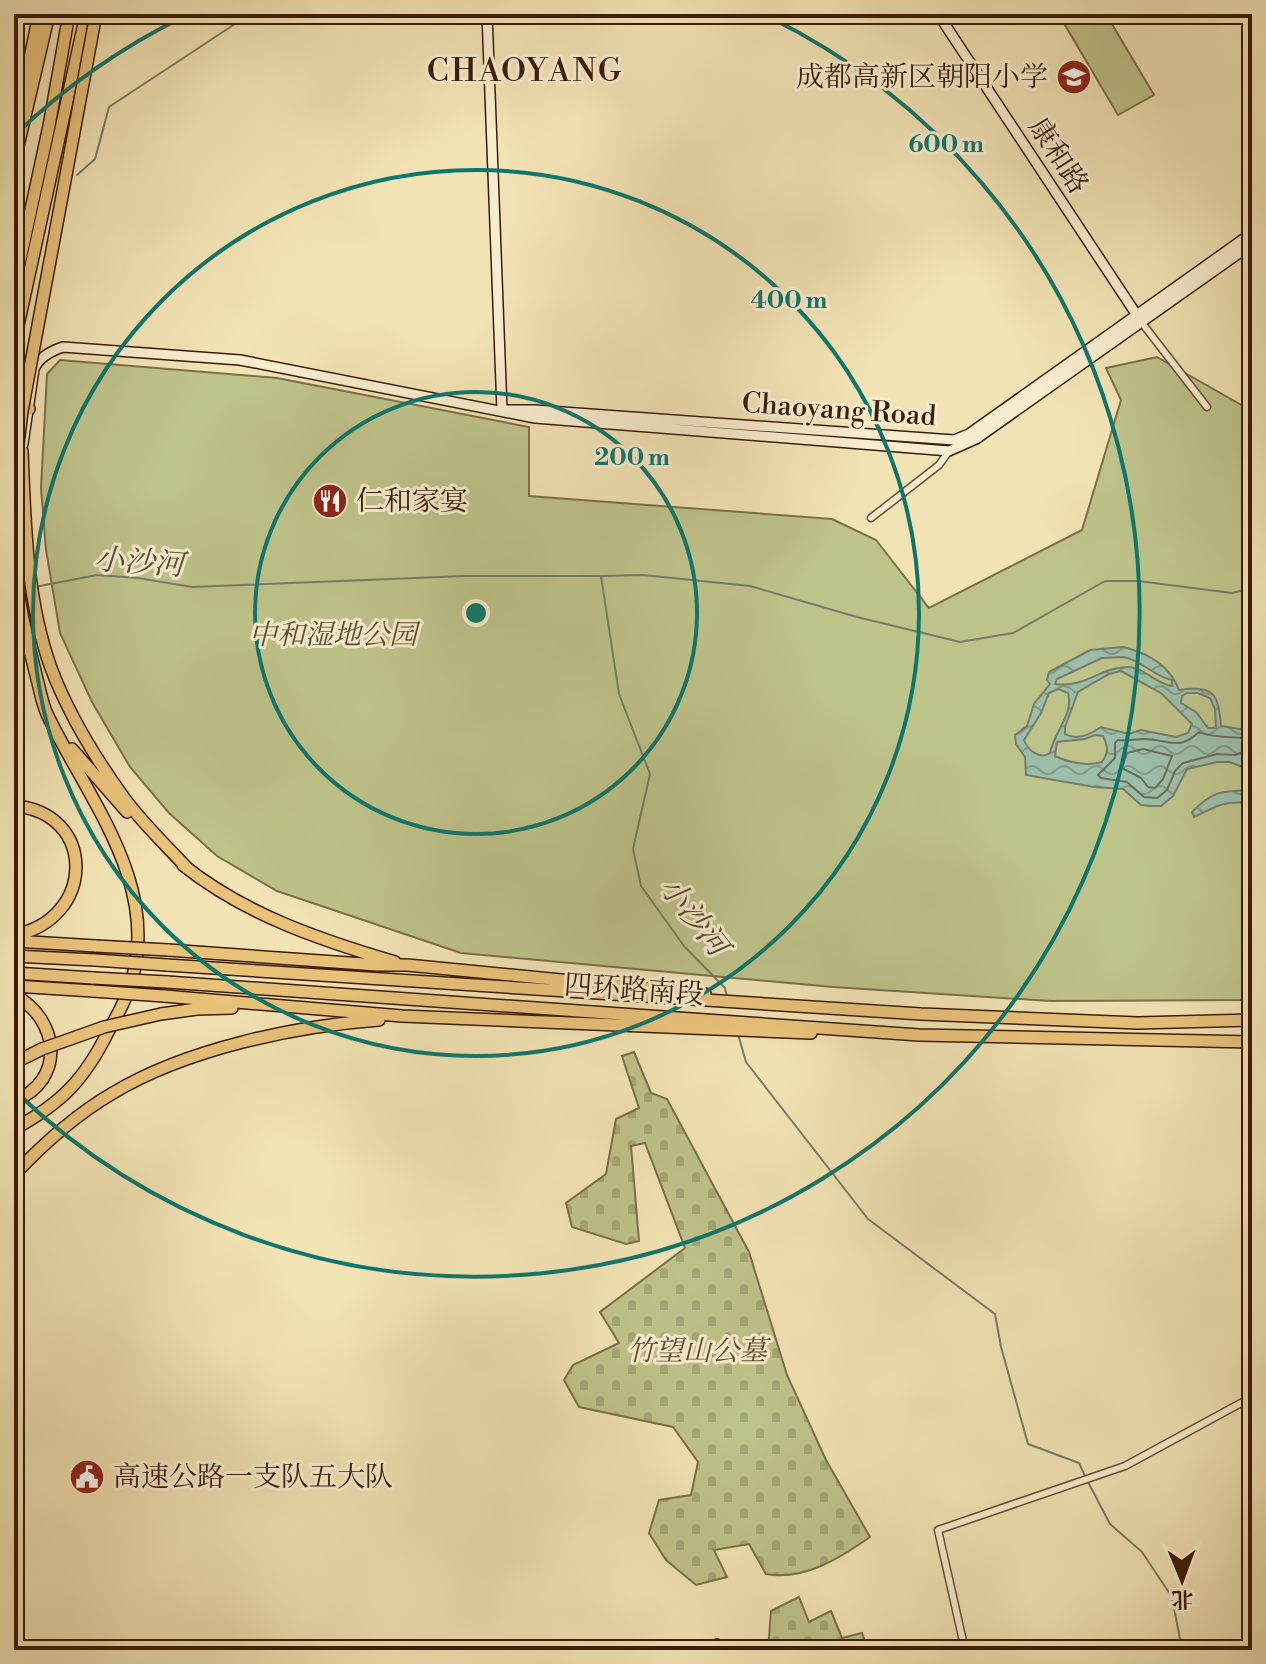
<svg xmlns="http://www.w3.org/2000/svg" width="1266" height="1664" font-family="'Libre Bodoni','Noto Serif SC',serif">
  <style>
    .cemetery { fill: url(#cemetery-stones); stroke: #7c6f4a; stroke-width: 2 }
    .park { fill: #bec38a; stroke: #7c6f4a; stroke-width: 2 }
    .water { fill: url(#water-waves); stroke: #757d69; stroke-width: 2; fill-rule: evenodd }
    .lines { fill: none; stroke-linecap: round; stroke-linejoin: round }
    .shore { stroke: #6c6c59; stroke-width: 2 }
    .stream { stroke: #757d69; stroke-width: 2 }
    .street-casing { stroke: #694d34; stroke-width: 9 }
    .secondary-casing { stroke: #3b1b09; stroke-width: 12 }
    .highway-casing { stroke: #3b1b09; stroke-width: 14 }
    .street { stroke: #f7edce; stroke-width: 6 }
    .secondary { stroke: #f7edce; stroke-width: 9 }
    .highway { stroke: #e9c27a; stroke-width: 11 }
    .highway-bridge-casing { stroke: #3b1b09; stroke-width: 14; stroke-linecap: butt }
    .highway-bridge { stroke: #e9c27a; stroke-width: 11 }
    .ring { fill: none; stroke: #0f766e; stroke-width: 4 }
    .labels { text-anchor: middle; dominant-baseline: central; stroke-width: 6; stroke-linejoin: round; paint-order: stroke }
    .poi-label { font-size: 28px; fill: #3b1b09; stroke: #f7edce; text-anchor: start }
    .street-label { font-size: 28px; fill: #3b1b09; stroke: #f7edce }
    .park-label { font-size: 28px; font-style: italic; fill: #624d30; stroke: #f7edce }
    .water-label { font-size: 30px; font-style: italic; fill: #584c39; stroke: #f7edce }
    .quarter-label { font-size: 32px; letter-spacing: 2px; fill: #3b1b09; stroke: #f7edce }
    .centre { fill: #0f766e; stroke: #f7edce; stroke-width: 4 }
    .ring-label { font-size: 24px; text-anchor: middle; font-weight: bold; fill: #0f766e; stroke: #f7edce; stroke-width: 6; stroke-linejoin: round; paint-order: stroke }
  </style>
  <defs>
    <pattern id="cemetery-stones" width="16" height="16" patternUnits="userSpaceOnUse" patternTransform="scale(2)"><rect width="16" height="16" fill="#bec38a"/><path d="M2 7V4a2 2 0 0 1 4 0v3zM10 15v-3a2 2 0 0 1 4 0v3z" fill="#a4a776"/></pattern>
    <pattern id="water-waves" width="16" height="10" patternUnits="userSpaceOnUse" patternTransform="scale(2)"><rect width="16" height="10" fill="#9cbea9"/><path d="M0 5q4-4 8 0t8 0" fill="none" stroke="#809a88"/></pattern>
  </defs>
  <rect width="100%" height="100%" fill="#f2e3b4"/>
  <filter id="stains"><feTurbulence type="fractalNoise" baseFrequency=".0025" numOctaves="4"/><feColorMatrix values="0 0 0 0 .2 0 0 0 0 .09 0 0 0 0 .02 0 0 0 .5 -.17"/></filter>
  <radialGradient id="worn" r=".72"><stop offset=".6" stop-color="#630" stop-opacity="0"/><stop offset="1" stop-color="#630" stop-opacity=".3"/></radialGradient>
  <!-- cemetery -->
  <path class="cemetery" d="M634,1052L651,1093L667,1099L749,1252L787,1375L826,1460L870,1537C840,1558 804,1581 766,1574L749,1544L714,1550L727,1577L696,1585L666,1560L649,1533L659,1500L691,1495L698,1462L673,1427L579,1407L564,1380L573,1365L619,1343L600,1312L685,1248L645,1143L631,1146L639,1241L626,1244L572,1227L566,1203L606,1174L616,1119L639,1108L622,1056Z
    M799,1597L809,1622L831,1611L842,1638L862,1633L868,1650H768L771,1611Z"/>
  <!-- park -->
  <path class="park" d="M1072,14H1106L1154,95L1118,115L1062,20Z
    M1157,357L1252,411V1000L1051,1001L833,987L461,953L277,891L217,856L169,813L130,767L92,702L60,633L46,550L41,488L47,374L60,360L277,378L529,427V496L832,519L876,540L929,608L1082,530L1121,400L1106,368Z"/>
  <!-- water -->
  <path class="water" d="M1123,647C1148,653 1170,666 1179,690C1214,685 1218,693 1221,726L1252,731V756L1244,758L1243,763L1252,767V771L1230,762H1217L1187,769L1173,796L1161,806H1150L1141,805L1123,789L1094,787L1026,775L1025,757L1016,744L1015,735L1027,726L1034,704L1050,684L1047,680L1049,672L1090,650ZM1123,657C1142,660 1154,677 1172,680V686C1155,684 1143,666 1127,667C1098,668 1087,688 1055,684L1057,679L1102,658ZM1121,671L1161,693L1192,724L1188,733L1176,737L1141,730L1129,734L1101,727C1091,734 1077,741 1065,734V727L1078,692L1109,674ZM1058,689L1068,693C1074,714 1054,732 1050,753C1039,760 1028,750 1024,740L1041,713L1049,693ZM1187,693H1198L1210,698L1215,709L1216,728H1208L1196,712L1181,703L1182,696ZM1095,735L1103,736C1108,747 1109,751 1102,762C1087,766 1070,763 1055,756L1057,742L1085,739Z
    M1252,790V803C1221,801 1220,805 1194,817L1192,812C1213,790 1223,791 1252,790Z"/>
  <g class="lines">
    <!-- shore -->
    <path class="shore" d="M1252,738C1240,738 1208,737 1199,732C1178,752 1169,739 1144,739C1135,739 1128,741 1118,740L1115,743V758L1098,775L1101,778L1127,782L1144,797L1157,798L1167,790L1175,771L1183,763L1217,754L1235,755L1252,749
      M1143,749L1172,756L1163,779L1155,788L1148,787L1141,778L1122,768L1127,753Z"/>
    <!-- stream -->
    <path class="stream" d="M77,175L95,159L109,107L250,14
      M602,576L643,575L750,586L857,617L960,642L1013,633L1105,581H1138L1232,593L1252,588
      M35,587L97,575L138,578L192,587L464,576H601L619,694L650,774L633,849L641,886L684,946L725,988L727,997
      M738,1034L746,1062L868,1219L995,1314L1001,1347L1028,1444L1079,1463L1085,1476
      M1088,1482L1110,1524L1142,1552L1172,1597L1182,1650"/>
    <!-- street casing -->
    <g class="street-casing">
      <path id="street" d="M1142,323L1207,407
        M871,518L939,465L949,451
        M965,1650L938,1530L1125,1466L1252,1397"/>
    </g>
    <!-- secondary casing -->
    <g class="secondary-casing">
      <path id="secondary" d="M487,14L502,410H535L954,440L969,434L1252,233
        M938,14L1140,320
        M23,444L34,369C39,357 51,351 63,347L240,360L535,418L949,451L976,439L1252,244
        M717,1644L719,1650"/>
    </g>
    <!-- highway casing -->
    <g class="highway-casing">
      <path id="highway" d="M14,95L19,75
        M20,107L39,14
        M14,163L49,14
        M14,288L49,126L69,14
        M14,344L86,14
        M14,383L29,409
        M22,451C25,524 26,598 51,668C68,713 94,756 122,795C140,821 165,844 187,868
        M14,565C19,604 27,641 37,679C40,690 42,703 47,714C87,798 163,886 130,986C125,1002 117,1016 109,1030C85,1079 62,1103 14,1129
        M72,749L127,812
        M14,806C97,812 96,920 14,935
        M183,865C244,914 320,940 395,962
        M14,941L96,946
        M168,950L377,965H407L705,994
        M14,956L95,960
        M167,965L921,1014L1138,1023L1252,1020
        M14,973L93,978
        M167,982L919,1035L1252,1042
        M14,986L93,991
        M14,995C60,1019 66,1081 14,1101
        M164,996L402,1016L811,1033
        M161,1014L197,1009L232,1008
        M14,1063L42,1049
        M14,1175C44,1143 75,1115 113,1093C186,1049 295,1026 379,1020"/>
    </g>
    <!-- street -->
    <use href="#street" class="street"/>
    <!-- secondary -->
    <use href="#secondary" class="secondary"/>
    <!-- highway -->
    <use href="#highway" class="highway"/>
    <!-- highway-bridge casing -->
    <g class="highway-bridge-casing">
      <path id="highway-bridge" d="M14,479L22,411L96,14
        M96,946L168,950
        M95,960L167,965
        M93,978L167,982
        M93,991L164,996
        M42,1049L104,1027L161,1014"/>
    </g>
    <!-- highway-bridge -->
    <use href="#highway-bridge" class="highway-bridge"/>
  </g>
  <!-- distance rings -->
  <g class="ring">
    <circle cx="476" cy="613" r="221"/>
    <circle cx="476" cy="613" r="443"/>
    <path d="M15 135A664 664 0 0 1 185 16M767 16A664 664 0 1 1 15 1091"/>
  </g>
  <!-- icons -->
  <defs>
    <g id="school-disc" transform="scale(1.8)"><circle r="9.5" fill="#8f2418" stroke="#f7edce"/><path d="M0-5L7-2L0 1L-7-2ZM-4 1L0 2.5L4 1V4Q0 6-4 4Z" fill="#fff"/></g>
    <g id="restaurant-disc" transform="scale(1.8)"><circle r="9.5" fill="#8f2418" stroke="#f7edce"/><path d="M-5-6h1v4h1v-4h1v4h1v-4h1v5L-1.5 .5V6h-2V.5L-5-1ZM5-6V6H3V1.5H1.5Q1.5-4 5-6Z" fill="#fff"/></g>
    <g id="civic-disc" transform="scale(1.8)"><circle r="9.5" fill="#8f2418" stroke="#f7edce"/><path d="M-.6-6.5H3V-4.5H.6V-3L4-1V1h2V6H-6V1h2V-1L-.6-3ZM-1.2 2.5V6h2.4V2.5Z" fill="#fff"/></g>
  </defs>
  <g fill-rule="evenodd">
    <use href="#school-disc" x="1074" y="77"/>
    <use href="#restaurant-disc" x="330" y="501"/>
    <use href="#civic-disc" x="87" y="1477"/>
  </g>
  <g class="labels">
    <!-- poi labels -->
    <g class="poi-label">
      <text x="1048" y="77" text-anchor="end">成都高新区朝阳小学</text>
      <text x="356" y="501">仁和家宴</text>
      <text x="113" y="1477">高速公路一支队五大队</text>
    </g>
    <!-- street labels -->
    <g class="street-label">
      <text transform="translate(1058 156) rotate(57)">康和路</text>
      <text transform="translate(839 410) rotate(4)">Chaoyang Road</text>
      <text transform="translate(634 990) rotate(4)">四环路南段</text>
    </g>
    <!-- park labels -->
    <g class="park-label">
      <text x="333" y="635">中和湿地公园</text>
      <text x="697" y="1351">竹望山公墓</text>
    </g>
    <!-- water labels -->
    <g class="water-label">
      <text transform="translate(139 563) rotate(4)">小沙河</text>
      <text transform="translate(693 917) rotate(52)">小沙河</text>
    </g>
    <!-- quarter labels -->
    <g class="quarter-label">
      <text x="525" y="71">CHAOYANG</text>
    </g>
  </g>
  <circle cx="476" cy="613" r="12" class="centre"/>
  <g class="ring-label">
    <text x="946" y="152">600 m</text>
    <text x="789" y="308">400 m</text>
    <text x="632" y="465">200 m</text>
  </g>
  <!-- margin -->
  <rect width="1266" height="1664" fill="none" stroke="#f2e3b4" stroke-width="48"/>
  <rect x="16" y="16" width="1234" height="1632" fill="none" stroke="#3b1b09" stroke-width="4"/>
  <rect x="24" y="24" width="1218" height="1616" fill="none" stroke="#3b1b09" stroke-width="2"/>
  <!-- north arrow -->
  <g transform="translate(1182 1580) rotate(179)" stroke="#f7edce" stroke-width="6" paint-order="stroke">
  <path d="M0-6L14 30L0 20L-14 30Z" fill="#3b1b09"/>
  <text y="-12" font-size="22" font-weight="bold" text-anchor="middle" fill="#3b1b09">北</text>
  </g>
  <rect width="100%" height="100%" filter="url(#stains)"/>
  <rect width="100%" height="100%" fill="url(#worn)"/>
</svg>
